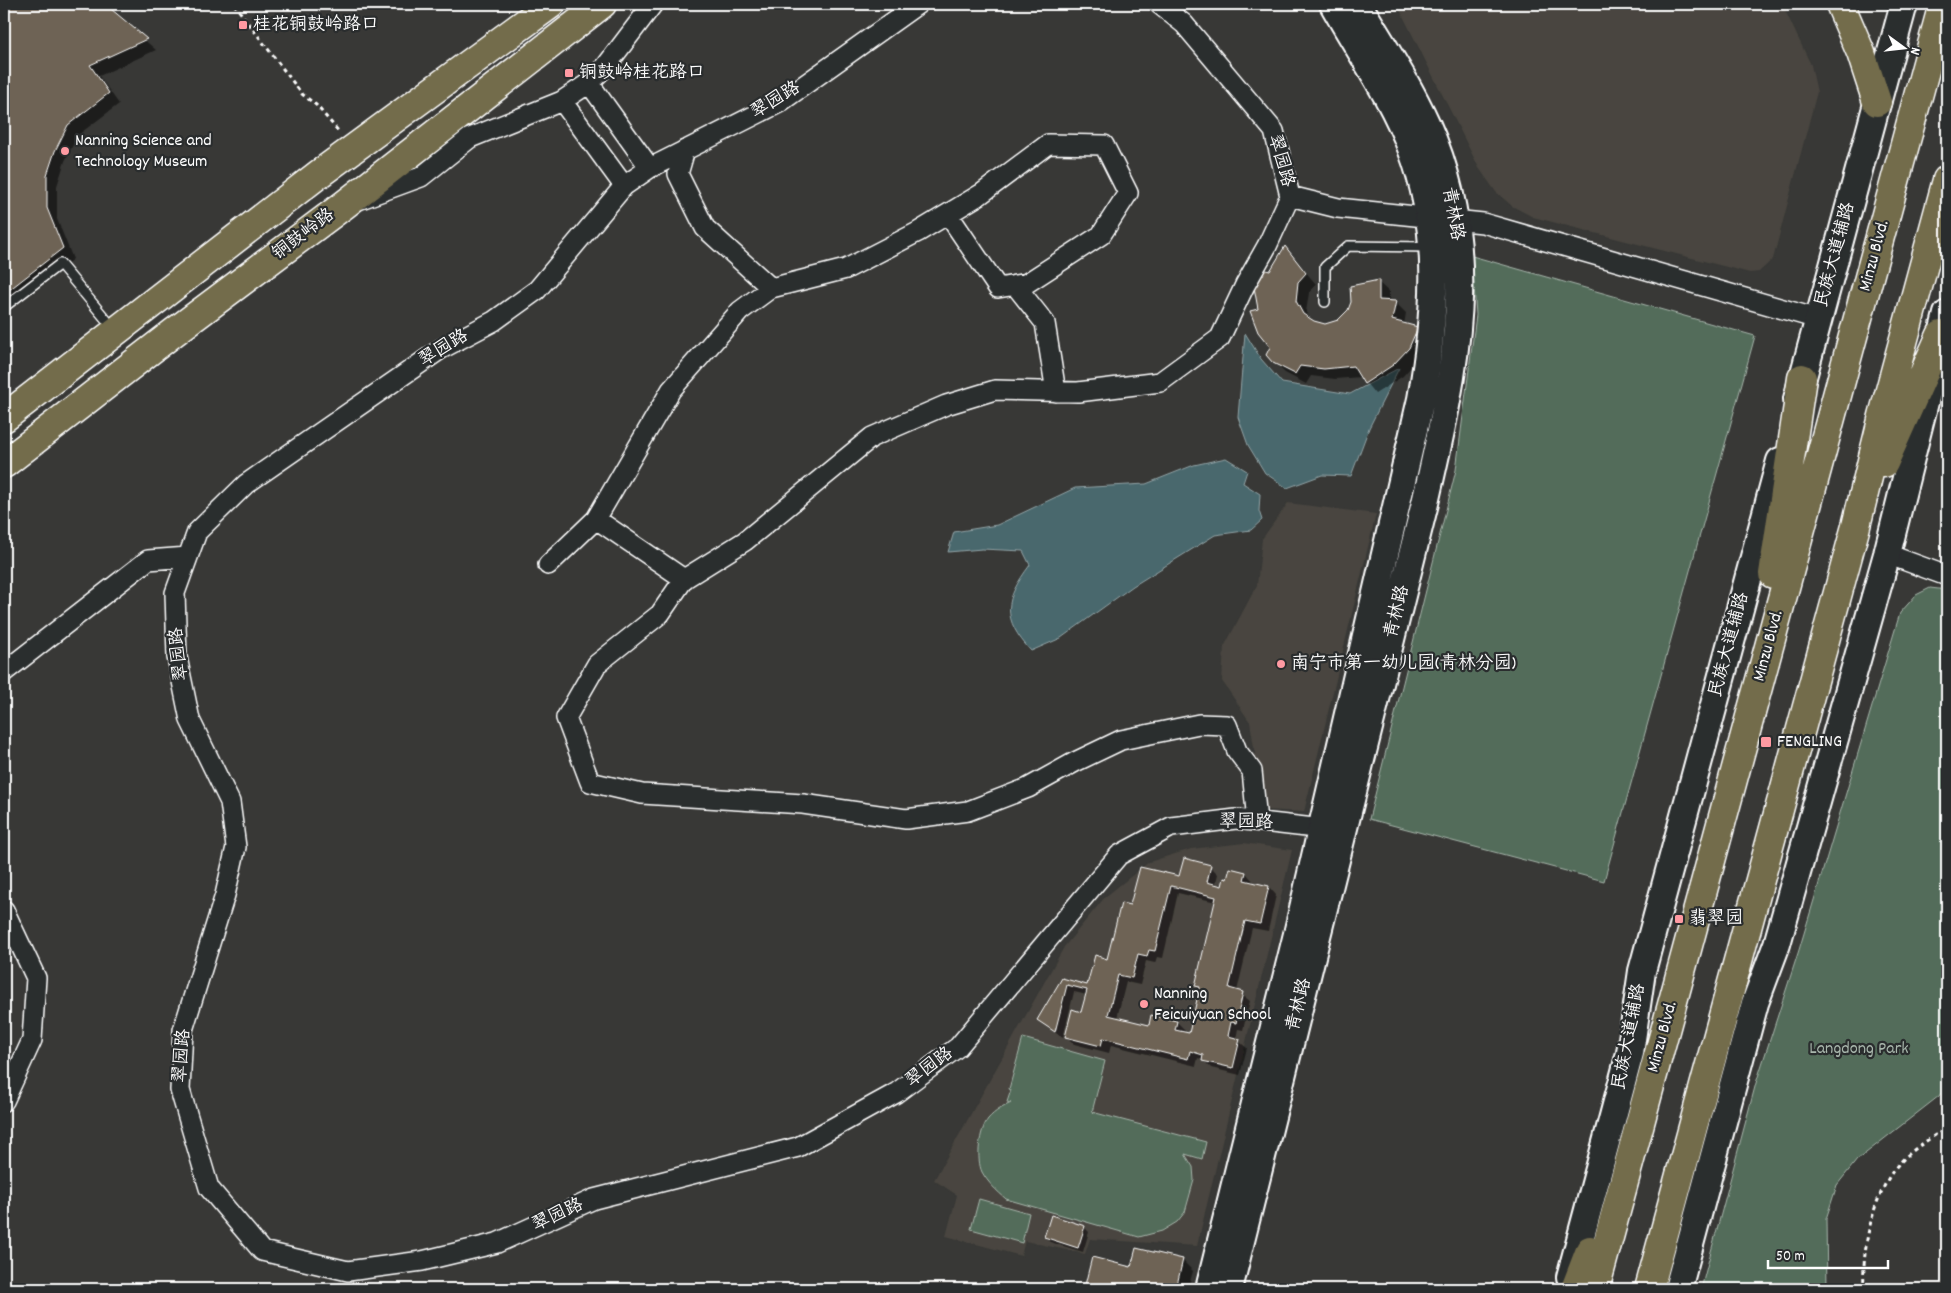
<svg xmlns="http://www.w3.org/2000/svg" width="1951" height="1293" font-family="Dekko,'LXGW WenKai TC',sans-serif">
  <style>
    .built { fill: #48453f }
    .green { fill: #526c5a; stroke: #a8b6ac }
    .water { fill: #4a686d; stroke: #92a4a7 }
    .shadow { fill: #0007; fill-rule: evenodd }
    .building { fill: #6e6355; stroke: #fff; fill-rule: evenodd }
    .lines { fill: none; stroke-linecap: round; stroke-linejoin: round }
    .lane-casing { stroke: #fff; stroke-width: 12 }
    .street-casing { stroke: #fff; stroke-width: 22 }
    .secondary-casing { stroke: #fff; stroke-width: 30 }
    .primary-casing { stroke: #fff; stroke-width: 31 }
    .highway-casing { stroke: #fff; stroke-width: 31 }
    .path { stroke: #fff; stroke-width: 3; stroke-dasharray: 4 4; stroke-linecap: butt }
    .lane { stroke: #2a2d2e; stroke-width: 9 }
    .street { stroke: #2a2d2e; stroke-width: 19 }
    .secondary { stroke: #2a2d2e; stroke-width: 26 }
    .primary { stroke: #736c4b; stroke-width: 28 }
    .highway { stroke: #736c4b; stroke-width: 28 }
    .poi-dot { fill: #ff9aa2; stroke: #2a2d2e; stroke-width: 2 }
    .labels { text-anchor: middle; dominant-baseline: central; stroke-width: 4.5; stroke-linejoin: round; paint-order: stroke }
    .poi-label { font-size: 18px; fill: #fff; stroke: #2a2d2e; text-anchor: start }
    .street-label { font-size: 18px; fill: #fff; stroke: #2a2d2e }
    .park-label { font-size: 18px; fill: #a8b6ac; stroke: #2a2d2e }
  </style>
  <rect width="100%" height="100%" fill="#383836"/>
  <filter id="ink" filterUnits="userSpaceOnUse"><feTurbulence type="fractalNoise" baseFrequency=".02" numOctaves="2"/><feDisplacementMap in="SourceGraphic" scale="10" xChannelSelector="R" yChannelSelector="G"/><feConvolveMatrix kernelMatrix="1 2 1 2 8 2 1 2 1" color-interpolation-filters="sRGB"/></filter>
  <g filter="url(#ink)">
    <!-- built -->
    <path class="built" d="M1397,4H1782L1811,65L1817,92L1773,259L1759,272L1750,273L1533,217L1512,206L1496,192L1479,168Z
      M1288,503L1376,514L1304,812L1264,810L1250,722L1222,681L1224,647L1257,585L1262,539Z
      M1244,843L1292,850L1197,1246L1090,1239L1085,1254L1025,1241L1021,1256L946,1236L957,1195L934,1180L1064,947L1105,897L1149,862L1191,849Z"/>
    <!-- green -->
    <path class="green" d="M1472,256L1755,336L1604,881L1369,819L1456,470L1476,315Z
      M1930,588L1947,590V1085L1939,1096L1857,1160L1837,1185L1826,1219L1827,1289H1701L1756,1083L1799,950L1900,613L1916,595Z
      M1023,1038L1105,1061L1092,1112L1206,1142L1202,1159L1185,1154L1193,1167L1194,1180L1185,1212L1177,1222L1162,1231L1139,1237L1006,1199C997,1191 988,1183 982,1172C976,1159 979,1131 988,1119C995,1111 1003,1107 1011,1103L1007,1102L1011,1090L1009,1089Z
      M979,1199L1029,1213L1022,1243L971,1229Z"/>
    <!-- water -->
    <path class="water" d="M1245,333L1261,359L1282,383L1350,394L1399,368L1369,428L1351,476L1322,475L1287,488L1265,473L1248,445L1238,417Z
      M1226,458L1247,471L1243,483L1260,494L1259,511L1262,520L1251,530L1215,535L1133,586L1061,638L1031,651C1001,618 1004,600 1030,565L1023,551L982,549L948,552L954,532L997,525L1075,488L1146,484L1194,465Z"/>
    <!-- shadow -->
    <path class="shadow" d="M4,4H103L156,50L99,76L119,104L78,135L65,161L57,186V219L73,259L4,312Z
      M1285,248L1316,284L1309,293L1306,312L1310,320L1325,325L1339,321L1378,282L1389,292V302H1395L1406,313L1404,325L1417,329L1428,339L1419,358L1403,376L1375,394L1361,377L1335,379L1311,376L1306,384L1285,373L1274,362L1260,310L1270,273Z
      M1210,866L1218,874L1215,886L1223,888L1228,880L1246,873L1253,881V884L1269,887L1276,895L1268,931L1252,928L1237,991L1250,1001L1243,1030L1238,1029L1236,1039L1247,1048L1240,1075L1211,1068L1203,1060L1198,1058L1196,1066L1111,1045L1109,1053L1074,1044L1067,1037L1082,1013L1087,995L1074,992L1063,1038L1038,1020L1063,980L1088,986L1108,960L1131,907L1180,878ZM1178,893L1216,902L1196,985L1200,989L1190,1034L1184,1033L1185,1030L1177,1022L1152,1017L1150,1026L1117,1018L1126,982L1140,985L1146,961L1155,963L1157,957L1163,958Z
      M1084,1227L1089,1232L1083,1252L1050,1242L1045,1237Z
      M1093,1258L1132,1268L1182,1260L1193,1271L1188,1289H1086Z"/>
    <!-- building -->
    <path class="building" d="M4,4H105L147,39L90,65L109,93L68,125L55,151L47,175V208L63,248L4,294Z
      M1285,246L1306,273L1298,282L1296,301L1303,314L1314,321L1325,324L1338,320L1348,310L1351,302L1350,286L1379,280V300L1396,301L1392,320L1418,327L1409,348L1393,365L1364,384L1353,366L1324,369L1300,366L1295,374L1273,363L1266,355L1270,347L1258,332L1250,311L1258,309L1254,287L1262,269L1270,271Z
      M1184,858L1211,865L1207,882L1222,886L1224,878L1227,879L1230,868L1246,872L1244,880L1269,886L1260,924L1245,921L1229,988L1243,992L1236,1023L1231,1022L1228,1036L1240,1039L1233,1068L1202,1061L1203,1055L1190,1051L1188,1059L1103,1038L1101,1046L1065,1037L1072,1009L1081,1012L1087,990L1067,985L1055,1032L1037,1020L1062,978L1087,985L1095,955L1107,959L1121,903L1130,905L1140,867L1179,876ZM1171,886L1216,897L1195,986L1200,987L1189,1033L1175,1030L1177,1021L1151,1015L1149,1025L1108,1015L1118,975L1132,978L1138,954L1147,956L1149,950L1155,951Z
      M1051,1215L1085,1226L1078,1248L1044,1237Z
      M1136,1248L1183,1259L1176,1289H1084L1092,1257L1131,1267Z"/>
    <g class="lines">
      <!-- lane casing -->
      <g class="lane-casing">
        <path id="lane" d="M1325,302V267L1348,246L1430,247
          M4,307L60,264L114,329"/>
      </g>
      <!-- street casing -->
      <g class="street-casing">
        <path id="street" d="M918,4L779,103L650,168L624,186L537,290L494,321L441,349L246,484L197,532L175,593L177,657L190,720L230,802L236,847L225,895L183,1030L180,1090L209,1188L262,1251L348,1271L422,1261L497,1243L594,1199L798,1147L896,1093L958,1047L1119,855L1171,827L1236,819L1332,830
          M1159,4L1184,24L1274,131L1290,196L1338,208L1483,223L1818,319
          M589,83L650,168
          M562,101L624,186
          M685,150L678,174L705,228L771,288
          M361,199L421,177L470,138L562,101L589,83L606,66L653,4
          M1015,285L1045,323L1056,392
          M1887,554L1947,576
          M548,565L596,519
          M684,579L596,519L671,390L740,311L771,288L846,269L918,232L981,194L1048,144L1104,145L1128,193L1101,235L1027,283L998,288L948,214
          M4,672L148,560L188,557
          M1257,821L1252,771L1237,751L1227,725L1199,724L1121,740L1075,762L1028,788L968,811L906,819L803,804L642,794L590,782L566,718L597,664L660,614L684,579L745,541L872,437L946,405L995,390L1078,392L1160,382L1220,338L1245,285L1267,246L1290,196
          M4,910L36,978L32,1040L4,1101"/>
      </g>
      <!-- secondary casing -->
      <g class="secondary-casing">
        <path id="secondary" d="M1797,399L1904,4
          M1570,1277L1630,1053L1642,971L1780,461
          M1209,1289L1297,934L1421,399C1436,315 1442,229 1411,148C1392,97 1359,51 1333,4
          M1229,1289L1425,503C1454,376 1484,251 1427,125C1408,83 1382,44 1358,4
          M1678,1289L1755,1003L1777,944L1887,554L1947,314"/>
      </g>
      <!-- primary casing -->
      <g class="primary-casing">
        <path id="primary" d="M1840,4L1861,53L1877,102
          M4,418L319,174L551,4
          M4,464L173,333L344,205L602,4"/>
      </g>
      <!-- highway casing -->
      <g class="highway-casing">
        <path id="highway" d="M1884,463L1941,335
          M1773,574L1802,378
          M1575,1289L1590,1250
          M1595,1289L1943,4
          M1649,1289L1856,526L1883,416L1947,180"/>
      </g>
      <!-- path -->
      <path class="path" d="M234,4L302,94L316,105L340,133
        M1864,1289C1862,1251 1870,1208 1891,1174C1903,1155 1928,1139 1947,1128"/>
      <!-- lane -->
      <use href="#lane" class="lane"/>
      <!-- street -->
      <use href="#street" class="street"/>
      <!-- secondary -->
      <use href="#secondary" class="secondary"/>
      <!-- primary -->
      <use href="#primary" class="primary"/>
      <!-- highway -->
      <use href="#highway" class="highway"/>
    </g>
  </g>
  <!-- markers -->
  <g class="poi-dot">
    <rect x="238" y="20" width="10" height="10" rx="2.5"/>
    <rect x="564" y="68" width="10" height="10" rx="2.5"/>
    <circle cx="65" cy="151" r="5"/>
    <circle cx="1281" cy="664" r="5"/>
    <rect x="1760" y="736" width="12" height="12" rx="2.5"/>
    <rect x="1674" y="914" width="10" height="10" rx="2.5"/>
    <circle cx="1144" cy="1004" r="5"/>
  </g>
  <g class="labels">
    <!-- poi labels -->
    <g class="poi-label">
      <text x="253" y="25">桂花铜鼓岭路口</text>
      <text x="579" y="73">铜鼓岭桂花路口</text>
      <text x="75" y="141">Nanning Science and<tspan x="75" dy="21">Technology Museum</tspan></text>
      <text x="1291" y="664">南宁市第一幼儿园(青林分园)</text>
      <text x="1777" y="742">FENGLING</text>
      <text x="1689" y="919">翡翠园</text>
      <text x="1154" y="994">Nanning<tspan x="1154" dy="21">Feicuiyuan School</tspan></text>
    </g>
    <!-- street labels -->
    <g class="street-label">
      <text transform="translate(776 101) rotate(-31)">翠园路</text>
      <text transform="translate(1280 161) rotate(74)">翠园路</text>
      <text transform="translate(1452 214) rotate(80)">青林路</text>
      <text transform="translate(304 235) rotate(-37)">铜鼓岭路</text>
      <text transform="translate(1836 255) rotate(-75)">民族大道辅路</text>
      <text transform="translate(1875 256) rotate(-75)">Minzu Blvd.</text>
      <text transform="translate(444 349) rotate(-31)">翠园路</text>
      <text transform="translate(1398 612) rotate(-76)">青林路</text>
      <text transform="translate(1730 645) rotate(-75)">民族大道辅路</text>
      <text transform="translate(1769 646) rotate(-75)">Minzu Blvd.</text>
      <text transform="translate(180 654) rotate(-96)">翠园路</text>
      <text transform="translate(1246 823) rotate(1)">翠园路</text>
      <text transform="translate(1300 1005) rotate(-76)">青林路</text>
      <text transform="translate(1630 1037) rotate(-79)">民族大道辅路</text>
      <text transform="translate(1663 1037) rotate(-75)">Minzu Blvd.</text>
      <text transform="translate(183 1056) rotate(-85)">翠园路</text>
      <text transform="translate(930 1068) rotate(-37)">翠园路</text>
      <text transform="translate(558 1216) rotate(-25)">翠园路</text>
    </g>
    <!-- park labels -->
    <g class="park-label">
      <text x="1859" y="1049">Langdong Park</text>
    </g>
  </g>
  <!-- margin -->
  <rect width="1951" height="1293" fill="none" stroke="#2a2d2e" stroke-width="20"/>
  <rect x="10" y="10" width="1931" height="1273" fill="none" stroke="#fff" stroke-width="2" filter="url(#ink)"/>
  <!-- north arrow -->
  <g transform="translate(1904 48) rotate(105)" stroke="#2a2d2e" stroke-width="4" paint-order="stroke">
  <path d="M0-4L9 19L0 12L-9 19Z" fill="#ffffff"/>
  <text y="-8" font-size="14" font-weight="bold" text-anchor="middle" fill="#ffffff">N</text>
  </g>
  <!-- scale -->
  <path d="M1768 1260v8h120v-8" fill="none" stroke="#ffffff" stroke-width="2.5"/>
  <text x="1776" y="1260" font-size="15" fill="#ffffff" stroke="#2a2d2e" stroke-width="4" paint-order="stroke">50 m</text>
</svg>
